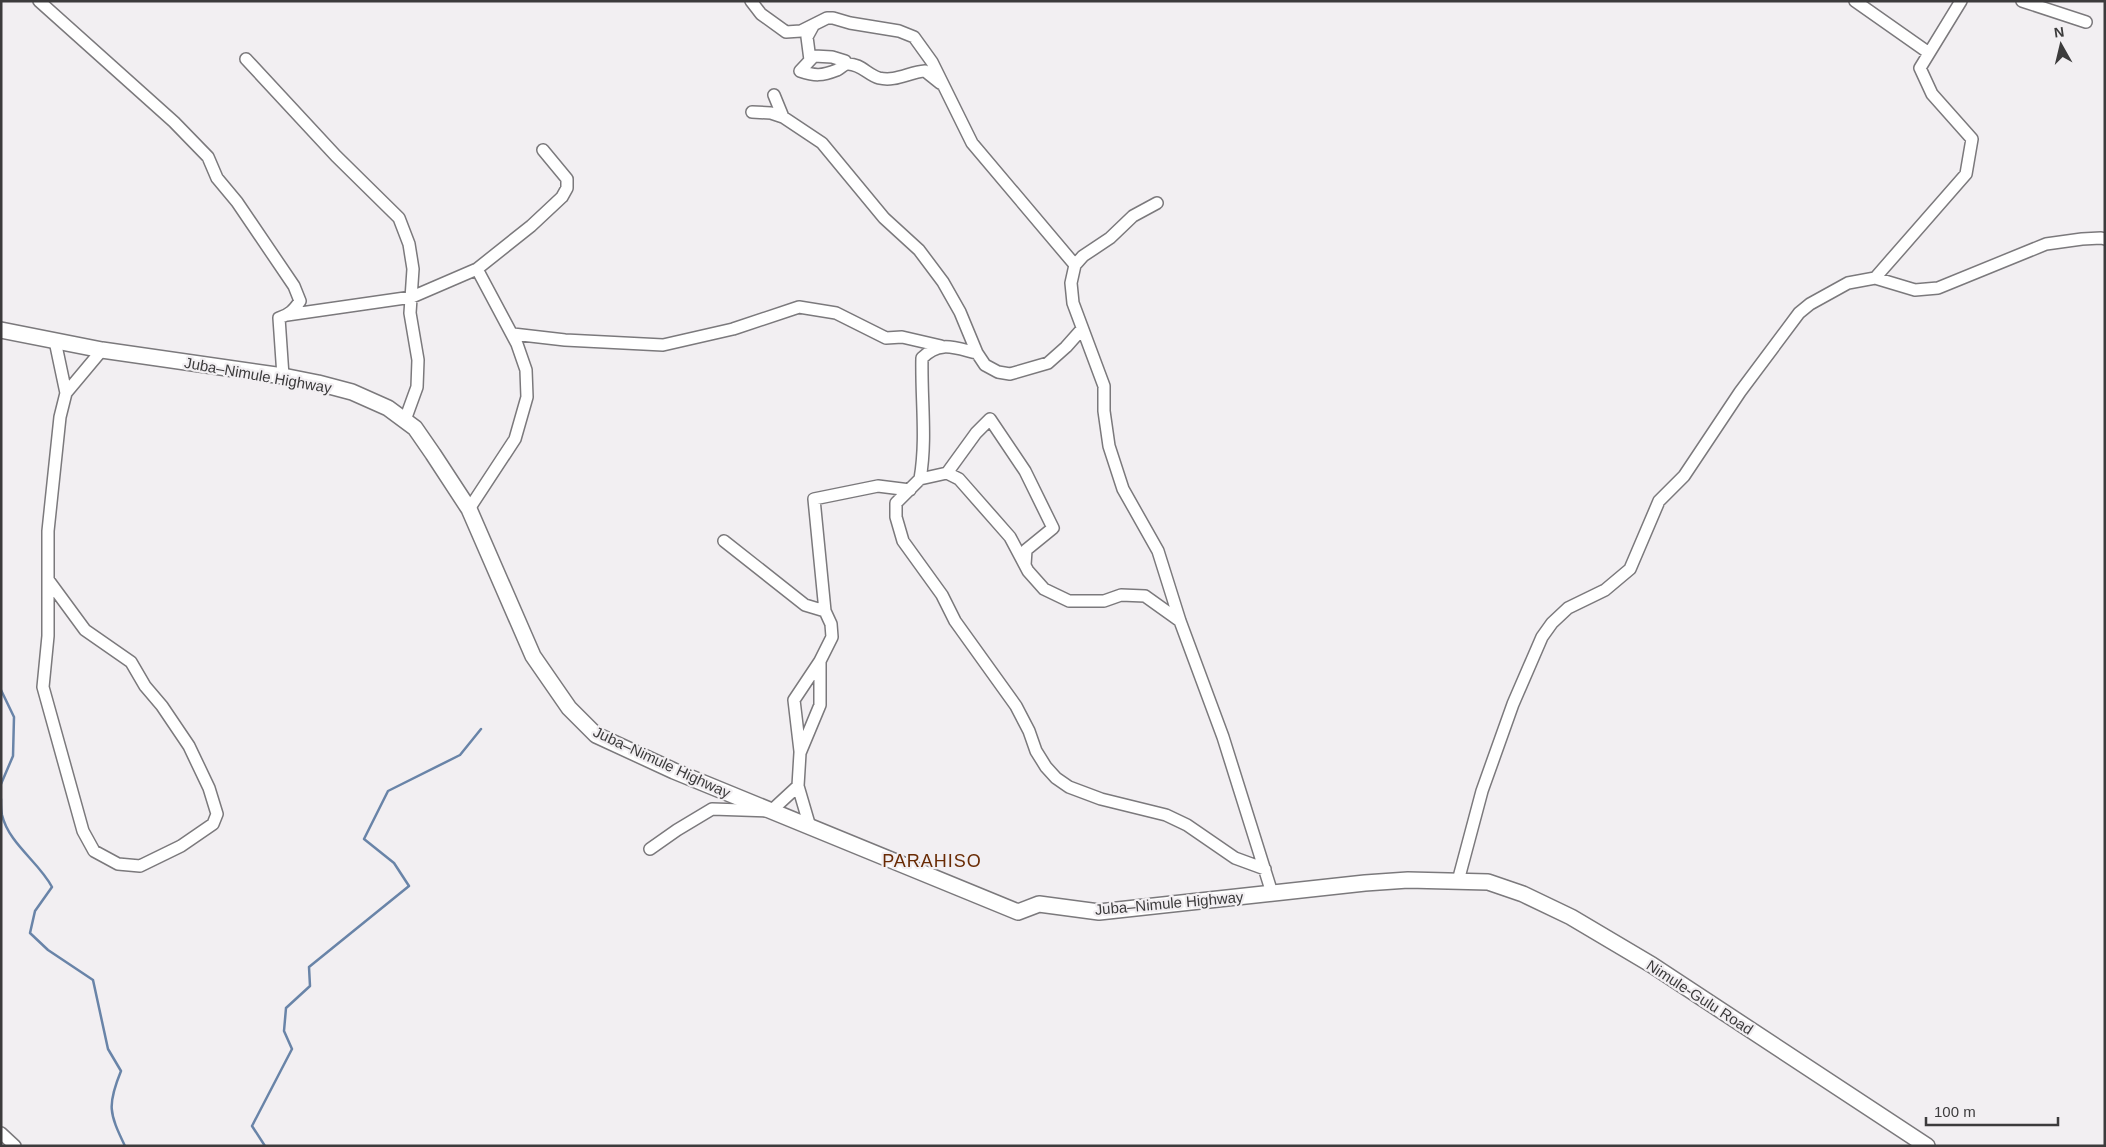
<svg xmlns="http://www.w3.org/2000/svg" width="2106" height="1147" font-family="Helvetica,sans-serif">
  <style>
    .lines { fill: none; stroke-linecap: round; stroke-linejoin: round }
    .stream { stroke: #6984a8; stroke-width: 2.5 }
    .minor-casing { stroke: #7b797c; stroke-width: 14 }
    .major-casing { stroke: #7b797c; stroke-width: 18 }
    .minor { stroke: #fff; stroke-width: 11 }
    .major { stroke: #fff; stroke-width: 15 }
    .labels { text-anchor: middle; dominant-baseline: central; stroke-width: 4.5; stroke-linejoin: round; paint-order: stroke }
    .street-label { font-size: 15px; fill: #3c3b3c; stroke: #f2eff2 }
    .quarter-label { font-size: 18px; letter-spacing: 1px; fill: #692b04; stroke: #f2eff2 }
  </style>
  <rect width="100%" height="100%" fill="#f2eff2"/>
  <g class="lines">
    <!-- stream -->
    <path class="stream" d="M1,690L14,717L13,756L1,784
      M1,799C1,804 1,810 2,815C9,844 39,862 52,887L35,911L30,933L48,950L93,980L108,1049L121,1071C107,1105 109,1113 125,1146
      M265,1146L252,1126L292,1049L284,1031L286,1008L310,986L309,967L409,886L394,863L364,839L388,791L460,755L481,729"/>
    <!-- minor casing -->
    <g class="minor-casing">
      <path id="minor" d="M39,1L174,122L208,157L217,178L237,202L294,286L300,301C294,310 289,315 279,318L283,376
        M751,1L761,14L786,32L801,31L827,18H833L850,23L899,31L914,37L932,62L972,143L1075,265L1071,283L1073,303L1104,386V411L1109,446L1123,489L1158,551L1180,621L1223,737L1272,893
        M1855,1L1929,53
        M2022,1L2086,22
        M246,59L336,156L399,218L409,244L413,269L410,313L418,360L417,387L405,420
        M810,60L807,37L813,26
        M845,64V61L832,57L814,56L800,71C815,76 822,76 837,70C841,68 843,65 847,64C860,63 868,75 879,78C896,82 909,72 925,71L940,83
        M774,95L783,117
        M752,112L771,113L783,117L822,143L884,218L919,250L943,282L960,312L977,353L985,365L998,372L1010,374L1048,363L1066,347L1082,329
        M1075,265L1083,256L1110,238L1133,216L1157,203
        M477,269L531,226L562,197L567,188V179L543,150
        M1875,278L1966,174L1972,139L1932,94L1920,68L1961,1
        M287,315L412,297L477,269L517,344L526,370L527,397L515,439L469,509
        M513,334L565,340L663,345L733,329L799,307L836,313L886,338L902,337L941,346
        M55,341L66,393
        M947,473L920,479L896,503V517L903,541L942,595L955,621L1016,706L1029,731L1036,751L1046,767L1056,778L1069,787L1101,799L1166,815L1187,825L1235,858L1265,869
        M920,479C927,439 921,399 922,358C940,340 955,348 977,353
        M724,541L805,605L825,611
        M1025,565L1026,550L1053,528L1025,471L990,419L976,433L947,473L959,479L1010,537L1028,571L1044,589L1069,601H1104L1121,595L1145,596L1180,621
        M49,581L85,630L131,662L145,686L162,706L189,746L209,788L217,814L213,824L181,846L140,866L118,864L94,851L83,831L43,687L48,636V531L60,417L66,393L102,350
        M800,751L794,700L820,661
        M798,786L810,827
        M650,849L677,830L712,809L771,811L798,786L800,753L820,705V661L832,637L831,624L825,611L814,499L878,486L910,490
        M1458,881L1482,791L1513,704L1542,637L1552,623L1568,608L1605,590L1630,569L1659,501L1684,476L1740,392L1799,313L1810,304L1848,283L1875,278L1915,290L1938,288L2046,244L2082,239L2101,238L2105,239
        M1,1133L15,1146"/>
    </g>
    <!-- major casing -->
    <g class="major-casing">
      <path id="major" d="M1,330L102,350L283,376L318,383L352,392L388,408L415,428L433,454L469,509L533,656L569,708L596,735L674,771L1018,912L1039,904L1099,912L1365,883L1408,880L1488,882L1523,894L1571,917L1652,965L1927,1146"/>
    </g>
    <!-- minor -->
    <use href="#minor" class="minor"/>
    <!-- major -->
    <use href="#major" class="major"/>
  </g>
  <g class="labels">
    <!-- street labels -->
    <g class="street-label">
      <text transform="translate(258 375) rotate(10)">Juba–Nimule Highway</text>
      <text transform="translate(662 762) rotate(25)">Juba–Nimule Highway</text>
      <text transform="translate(1169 903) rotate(-5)">Juba–Nimule Highway</text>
      <text transform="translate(1700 997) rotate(33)">Nimule-Gulu Road</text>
    </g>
    <!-- quarter labels -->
    <g class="quarter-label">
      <text x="932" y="861">PARAHISO</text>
    </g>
  </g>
  <!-- border -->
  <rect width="2106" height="1147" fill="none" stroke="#3c3b3c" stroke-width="5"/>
  <!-- north arrow -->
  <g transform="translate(2061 45) rotate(352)" stroke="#f2eff2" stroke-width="4" paint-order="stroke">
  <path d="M0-4L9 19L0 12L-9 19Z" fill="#3c3b3c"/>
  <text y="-8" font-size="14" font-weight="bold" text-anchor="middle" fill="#3c3b3c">N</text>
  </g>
  <!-- scale -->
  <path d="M1926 1117v8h132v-8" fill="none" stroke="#3c3b3c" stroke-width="2.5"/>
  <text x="1934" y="1117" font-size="15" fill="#3c3b3c" stroke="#f2eff2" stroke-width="4" paint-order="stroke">100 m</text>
</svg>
